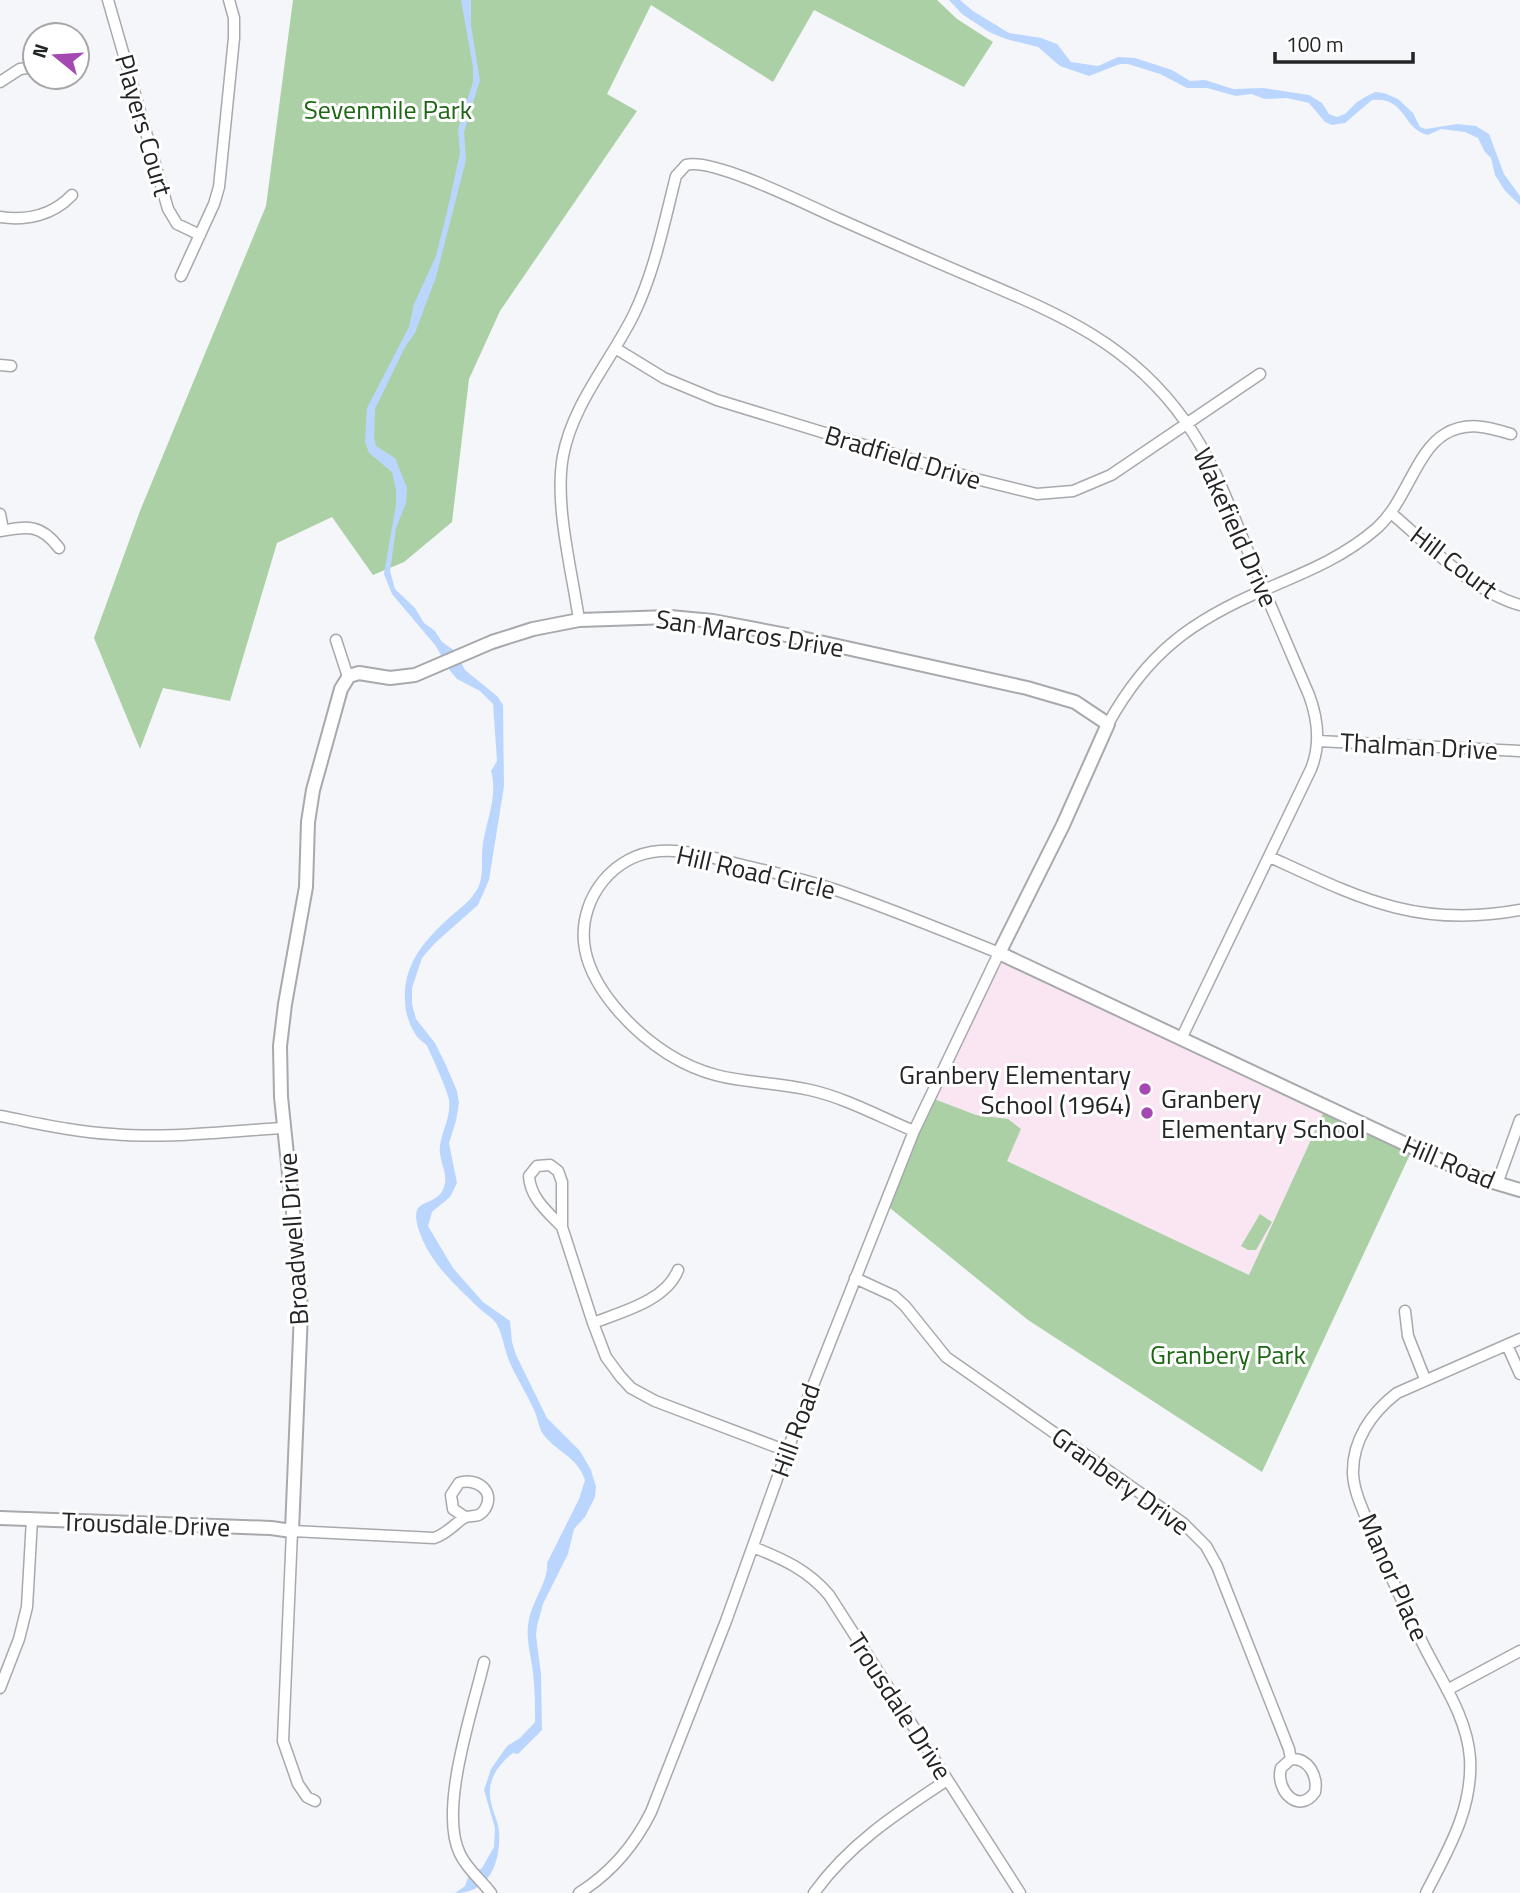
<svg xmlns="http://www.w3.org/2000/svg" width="1520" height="1893" font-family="'Titillium Web',sans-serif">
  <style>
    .education { fill: #fae5f3 }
    .green { fill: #abd0a6 }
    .water { fill: #bbd6fe }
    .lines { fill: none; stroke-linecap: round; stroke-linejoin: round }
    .minor-casing { stroke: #a7a9ac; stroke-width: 13 }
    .tertiary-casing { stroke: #a7a9ac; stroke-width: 16 }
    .minor { stroke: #fff; stroke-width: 10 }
    .tertiary { stroke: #fff; stroke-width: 12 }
    .poi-dot { fill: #a448b2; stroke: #fff; stroke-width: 2.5 }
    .labels { text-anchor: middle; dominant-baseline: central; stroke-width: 6; stroke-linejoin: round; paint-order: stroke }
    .park-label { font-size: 26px; fill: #1c6614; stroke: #fff }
    .street-label { font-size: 26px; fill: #232425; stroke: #fff }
    .poi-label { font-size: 26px; fill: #232425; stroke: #fff; text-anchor: end }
  </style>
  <rect width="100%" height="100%" fill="#f4f6f9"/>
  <!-- education -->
  <path class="education" d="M999,953L1326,1107L1249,1275L1007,1161L1008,1119L976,1115L929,1097Z"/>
  <!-- green -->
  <path class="green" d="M293,0H937L957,19L993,42L964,87L814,10L773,82L651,5L607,94L637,111L500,311L469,379L452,522L404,562L373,575L332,517L277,543L230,701L163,688L140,749L94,638L140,511L266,206Z
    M929,1097L976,1115L1008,1119L1021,1129L1007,1161L1249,1275L1326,1107L1413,1148L1262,1472L1028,1320L885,1204Z
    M1260,1214L1272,1222L1256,1250H1248L1241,1246Z"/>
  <!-- water -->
  <path class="water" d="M461,0H471V26L480,80L464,132L466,160L436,277L415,333L405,347L375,409L374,438L376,446L395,458L407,488L406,503L396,528L390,571L395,589L415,608L424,623L435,631L442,642L455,651L465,670L497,696L503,705L504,786L489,880L478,905L435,943L422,958L412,988V1004L416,1019L435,1043L445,1063L457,1091L459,1103L456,1121L449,1143L457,1183L450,1197L432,1212L428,1226L453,1268L483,1302L510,1321L512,1342L516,1355L547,1418L580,1451L591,1470L596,1487L595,1497L585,1517L574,1529L568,1554L543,1604L537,1626L536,1635L541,1674L542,1730L518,1754L513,1753C500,1763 489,1777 490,1794C490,1807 498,1819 499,1831C501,1863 489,1893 455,1893L465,1886L469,1875L482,1868L494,1847L495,1828L484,1790L491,1769L507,1746L520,1738L535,1722C535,1706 535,1689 533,1673C531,1655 525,1637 529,1619C533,1601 549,1579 547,1563L579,1499L585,1480C577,1456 555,1451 543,1434C538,1426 538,1418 534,1410C526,1392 515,1376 508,1358C504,1347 502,1332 496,1323C492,1317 485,1314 480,1309C458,1288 432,1265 421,1236C404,1192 436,1211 444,1187C449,1173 438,1161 440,1146C442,1130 451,1117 449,1100C448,1092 431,1054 427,1046C424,1042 419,1040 416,1035C409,1025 405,1012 405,1000C403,963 426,939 451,916C459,909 468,903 474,894C486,879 480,861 483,843C487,818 498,796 491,771L497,761L493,704L480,691L457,679L451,672L435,645L392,594L384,574L396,505V490L392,472L369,453L365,442L367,408L409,327L414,304L436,256L447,212L460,153L458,129L473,82V67Z
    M949,0H960L973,11L1009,33L1041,38L1057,44L1071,62L1098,66L1118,57L1135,58L1172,70L1190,81L1205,80L1233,89L1263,88L1309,95L1322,103L1329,114L1337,117L1345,114L1357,102L1367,96L1375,92L1384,93L1398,99L1413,113L1420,127L1426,129L1457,124L1476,126L1489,134L1504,174L1520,196V205L1505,191L1495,175L1491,158L1485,152L1478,138L1465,132L1441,129L1428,135C1402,129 1406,96 1372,100L1345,123L1332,125L1325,122L1309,103L1287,98L1265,99L1251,94L1236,96L1207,88H1187L1160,74L1128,64H1120L1089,76L1060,66L1038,47L1006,39L989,32L962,14Z"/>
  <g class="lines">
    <!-- minor casing -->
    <g class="minor-casing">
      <path id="minor" d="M108,0L168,209L177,224L200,235
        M0,82L20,69L35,67
        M0,217C27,221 53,215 72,195
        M181,276L214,204L219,187L234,38V18L229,0
        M615,348L664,378L717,400L972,478L1037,494L1073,491L1111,475L1260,374
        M0,365L11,366
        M1391,513C1429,545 1471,591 1520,605
        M0,514L3,530
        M0,531C28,526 41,524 59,548
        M579,620C572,571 554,504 563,456C573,403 611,361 634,314C655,270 664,223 676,176L686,165C713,157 809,206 839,219C884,239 929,259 974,278C1059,314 1130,343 1185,421C1213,460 1229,505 1247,549C1267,598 1288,646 1309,695C1318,719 1321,744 1311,769L1181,1039
        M336,640L348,677
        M1108,724C1147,653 1192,620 1266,589C1306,572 1344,557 1377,528C1406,502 1416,451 1445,434C1467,421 1488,427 1511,434
        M1318,741L1520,751
        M1270,857C1359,898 1418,929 1520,910
        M0,1116C37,1123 74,1132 112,1134C169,1139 227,1131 284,1128
        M1497,1184L1520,1120
        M562,1227C548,1212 530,1198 529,1176L537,1166L550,1165L558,1171L562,1182V1227L593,1323L606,1357L620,1376L631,1388L655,1401L787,1451
        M855,1278L894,1296L905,1306L946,1357L1183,1523L1206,1546L1217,1566L1289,1749L1291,1759L1281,1768C1275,1789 1298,1816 1315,1792C1318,1776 1309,1758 1291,1759
        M1405,1311L1408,1336L1425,1379
        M593,1323C621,1312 666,1301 678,1270
        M1507,1345L1520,1374
        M753,1547C783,1559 808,1570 829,1595L1020,1893
        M484,1662C473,1709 438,1810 460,1854C467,1869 481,1880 491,1893
        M0,1688L19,1639L27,1607L32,1519
        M1447,1690L1520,1651
        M315,1801L307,1797L298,1784L283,1741L292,1531L434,1538C448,1534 459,1519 466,1517C474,1515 479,1518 485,1509C496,1491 476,1477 459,1483L451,1495L453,1509L465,1517
        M579,1893C611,1873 634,1846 651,1812L726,1621L787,1451L914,1131L999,953C945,931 891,909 836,890C804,879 771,872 738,864C713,858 687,849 660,851C614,854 580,897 584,942C588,986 632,1031 668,1054C719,1086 755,1078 810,1090C846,1098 880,1117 914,1131
        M814,1893C849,1844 897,1813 947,1780
        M1426,1893C1448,1850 1473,1809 1470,1758C1467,1717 1442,1682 1424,1646C1405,1608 1387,1569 1371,1530C1364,1512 1354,1493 1353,1474C1352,1441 1371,1413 1397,1393L1520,1339"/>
    </g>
    <!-- tertiary casing -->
    <g class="tertiary-casing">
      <path id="tertiary" d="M0,1518L271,1528L292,1531L301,1312L298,1260L281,1097L280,1046L285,1004L306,887L308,822L313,790L341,689L349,676L359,673L390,678L415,675L492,642L533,629L579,620L670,617L713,621L797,637L1027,688L1075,702L1108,724L1063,825L999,953L1446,1163L1483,1179L1520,1190"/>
    </g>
    <!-- minor -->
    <use href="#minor" class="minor"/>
    <!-- tertiary -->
    <use href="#tertiary" class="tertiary"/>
  </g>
  <!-- markers -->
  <g class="poi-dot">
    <circle cx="1145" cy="1089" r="7"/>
    <circle cx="1147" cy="1113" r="7"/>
  </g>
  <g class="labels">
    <!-- park labels -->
    <g class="park-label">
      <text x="388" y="109">Sevenmile Park</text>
      <text x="1228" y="1354">Granbery Park</text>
    </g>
    <!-- street labels -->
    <g class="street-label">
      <text transform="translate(144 125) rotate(74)">Players Court</text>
      <text transform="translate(903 457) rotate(17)">Bradfield Drive</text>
      <text transform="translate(1236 527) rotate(66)">Wakefield Drive</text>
      <text transform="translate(1454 562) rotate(37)">Hill Court</text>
      <text transform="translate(750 633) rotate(9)">San Marcos Drive</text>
      <text transform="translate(1419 746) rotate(3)">Thalman Drive</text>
      <text transform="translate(756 872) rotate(13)">Hill Road Circle</text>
      <text transform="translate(1449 1162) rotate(23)">Hill Road</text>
      <text transform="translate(293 1239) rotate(-94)">Broadwell Drive</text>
      <text transform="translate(795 1430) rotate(-70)">Hill Road</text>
      <text transform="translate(1121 1481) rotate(36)">Granbery Drive</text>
      <text transform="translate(146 1524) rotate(2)">Trousdale Drive</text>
      <text transform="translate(1394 1577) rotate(66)">Manor Place</text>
      <text transform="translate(900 1706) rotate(57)">Trousdale Drive</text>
    </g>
    <!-- poi labels -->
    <g class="poi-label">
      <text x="1131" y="1074">Granbery Elementary<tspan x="1131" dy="30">School (1964)</tspan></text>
      <text x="1161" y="1098" text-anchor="start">Granbery<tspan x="1161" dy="30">Elementary School</tspan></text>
    </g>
  </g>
  <!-- north arrow -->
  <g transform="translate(56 56) rotate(288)"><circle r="33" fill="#ffffff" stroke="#a7a7a8" stroke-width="2"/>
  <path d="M0-5L12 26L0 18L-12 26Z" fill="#a448b2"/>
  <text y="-10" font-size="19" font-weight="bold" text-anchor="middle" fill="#232425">N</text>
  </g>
  <!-- scale -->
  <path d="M1275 52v10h138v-10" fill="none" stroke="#232425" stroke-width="3.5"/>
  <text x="1286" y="52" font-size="21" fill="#232425" stroke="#ffffff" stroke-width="5" paint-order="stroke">100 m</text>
</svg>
